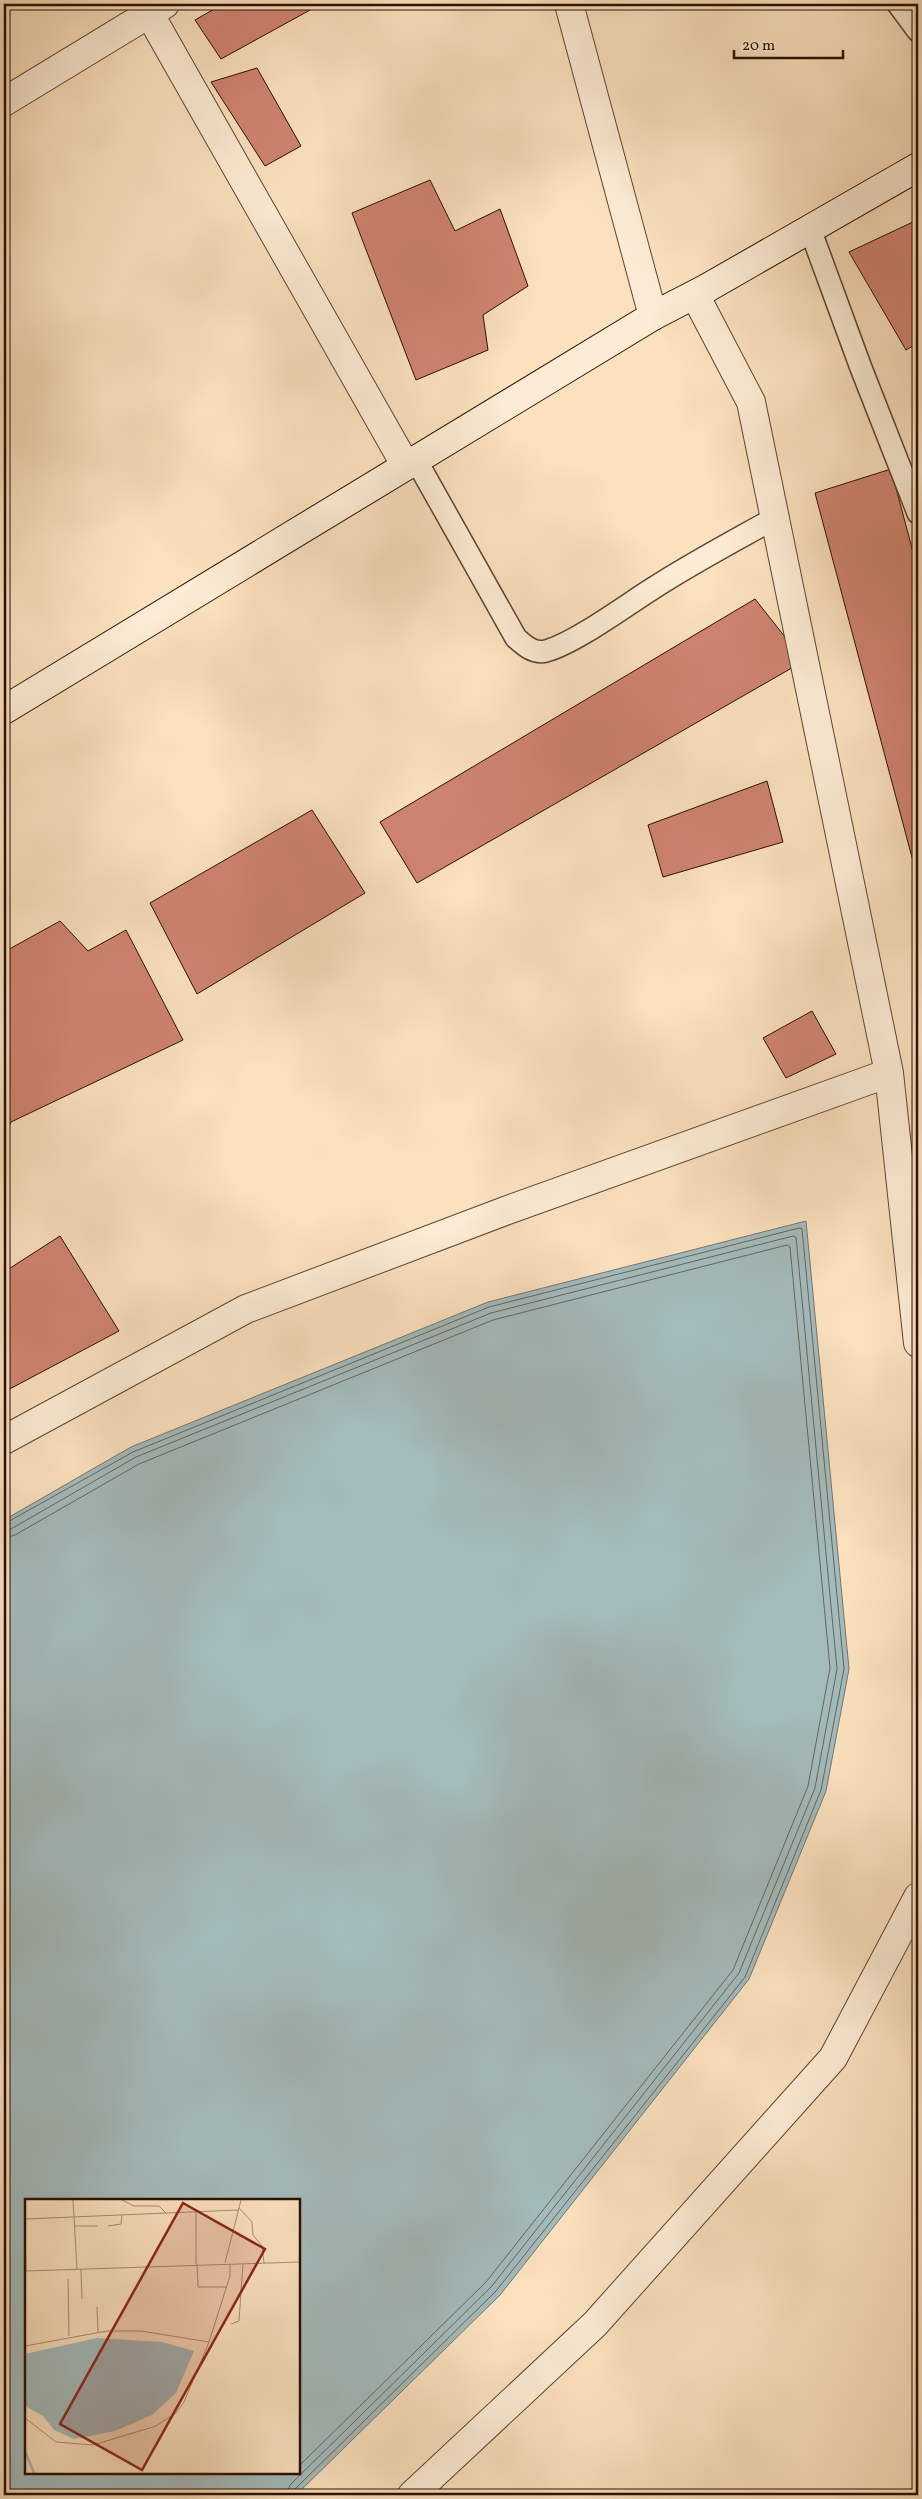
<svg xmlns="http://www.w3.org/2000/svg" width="922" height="2499" font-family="Vollkorn,serif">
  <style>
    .water { fill: #a3bbbc; stroke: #737671; fill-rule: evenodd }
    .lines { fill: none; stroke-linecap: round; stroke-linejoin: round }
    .shore { stroke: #67645e; stroke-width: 1 }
    .building { fill: #d08470; stroke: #2b0e00 }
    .lane-casing { stroke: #5f4330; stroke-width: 24 }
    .street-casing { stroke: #5f4330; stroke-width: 30 }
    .secondary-casing { stroke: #2b0e00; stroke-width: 30 }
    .lane { stroke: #fcecd5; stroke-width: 21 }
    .street { stroke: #fcecd5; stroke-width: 28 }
    .secondary { stroke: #fcecd5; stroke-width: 28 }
    .inset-river { fill: none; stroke: #a3bbbc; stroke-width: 2.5 }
    .inset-road { fill: none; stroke: #a88d72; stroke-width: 1 }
    .view { fill: #8f2418; fill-opacity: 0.15; stroke: #8f2418; stroke-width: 2.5 }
    .inset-edge { fill: none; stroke: #2b0e00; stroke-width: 2.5 }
  </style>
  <rect width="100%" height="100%" fill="#fbe1be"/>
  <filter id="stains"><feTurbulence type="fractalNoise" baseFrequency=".004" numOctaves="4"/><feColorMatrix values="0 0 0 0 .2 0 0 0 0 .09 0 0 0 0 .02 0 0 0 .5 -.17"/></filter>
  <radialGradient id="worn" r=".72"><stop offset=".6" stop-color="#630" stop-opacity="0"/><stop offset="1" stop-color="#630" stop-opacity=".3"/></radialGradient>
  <!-- water -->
  <path class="water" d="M806,1221L849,1669L826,1791L749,1979L500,2295L296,2495H4V1520L131,1447L488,1302ZM26,2200H299V2473H26Z"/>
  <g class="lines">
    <!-- shore -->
    <path class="shore" d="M4,1524L133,1452L489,1307L799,1228L802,1229L844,1669L821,1790L745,1977L496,2291L294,2490L293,2495
      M4,1530L11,1529L136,1457L491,1313L793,1236L796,1237L837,1669L815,1788L739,1973L491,2287L290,2485L286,2495
      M4,1538L15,1535L139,1464L493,1320L787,1245L790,1247L830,1668L808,1786L733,1970L486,2282L299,2466"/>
  </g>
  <!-- building -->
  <path class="building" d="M223,4H321L221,59L195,20Z
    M257,68L301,146L265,166L211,82Z
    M430,180L455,231L500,209L528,286L483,315L488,350L416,380L352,213Z
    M915,221L918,226V343L906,350L849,252Z
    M891,469L918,571V880L815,493Z
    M755,599L804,661L417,883L380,822Z
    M767,781L783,842L663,877L648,825Z
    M312,810L365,893L197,994L150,903Z
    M60,921L88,951L126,930L183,1040L11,1122L4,1139V952Z
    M812,1011L836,1054L786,1078L763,1038Z
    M60,1236L119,1331L4,1392V1272Z"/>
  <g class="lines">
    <!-- lane casing -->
    <g class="lane-casing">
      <path id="lane" d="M898,4L918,31
        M810,229L861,368L918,513
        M416,460L516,638C525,646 534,654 546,651C575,643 625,606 652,589C692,563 734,541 775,518"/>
    </g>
    <!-- street casing -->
    <g class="street-casing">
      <path id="street" d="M569,4L653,316
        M149,13L406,466
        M4,102L165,4
        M695,295L751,402L889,1073L918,1343
        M4,1440L246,1309L505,1211L889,1073
        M412,2495L595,2324L833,2058L918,1897"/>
    </g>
    <!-- secondary casing -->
    <g class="secondary-casing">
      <path id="secondary" d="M4,710L653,316L707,288L918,167"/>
    </g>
    <!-- lane -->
    <use href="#lane" class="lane"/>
    <!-- street -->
    <use href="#street" class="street"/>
    <!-- secondary -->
    <use href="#secondary" class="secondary"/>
  </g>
  <!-- overview -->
  <g transform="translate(25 2199)">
    <rect width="275" height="275" fill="#fbe1be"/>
    <path d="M72,139L137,143L169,152L151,194L127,216L90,232L49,240L29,231L18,217L0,207V155Z" fill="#a3bbbc"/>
    <path class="inset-river" d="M0,252L9,274"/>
    <path class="inset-road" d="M48,1L52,70M97,1L109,7H134L141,14M214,9L227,23L228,36L237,47L239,64M171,13V65M0,20L213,11M0,24L1,72M50,27H73M83,27L96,25L97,16M200,64L216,1M172,65L173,88H201M56,70L57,100M0,72L275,63M43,80L44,137M72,108L73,133M206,125L214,122L218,64M0,147L82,132H116L184,143M0,219L31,243L68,246L131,227L151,214L159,203L184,143L205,77V65"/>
    <path class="view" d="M158,4L240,50L117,271L35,225Z"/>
    <rect width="275" height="275" class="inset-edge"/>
  </g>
  <!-- margin -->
  <rect width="922" height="2499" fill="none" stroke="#fbe1be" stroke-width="20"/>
  <rect x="5" y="5" width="912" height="2489" fill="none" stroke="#2b0e00" stroke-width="2.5"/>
  <rect x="10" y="10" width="902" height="2479" fill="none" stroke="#2b0e00"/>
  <!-- scale -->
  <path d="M734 50v8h109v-8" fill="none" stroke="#2b0e00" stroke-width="2.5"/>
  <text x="742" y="50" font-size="15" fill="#2b0e00" stroke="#fcecd5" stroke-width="4" paint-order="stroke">20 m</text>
  <rect width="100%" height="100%" filter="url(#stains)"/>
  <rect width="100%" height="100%" fill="url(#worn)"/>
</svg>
